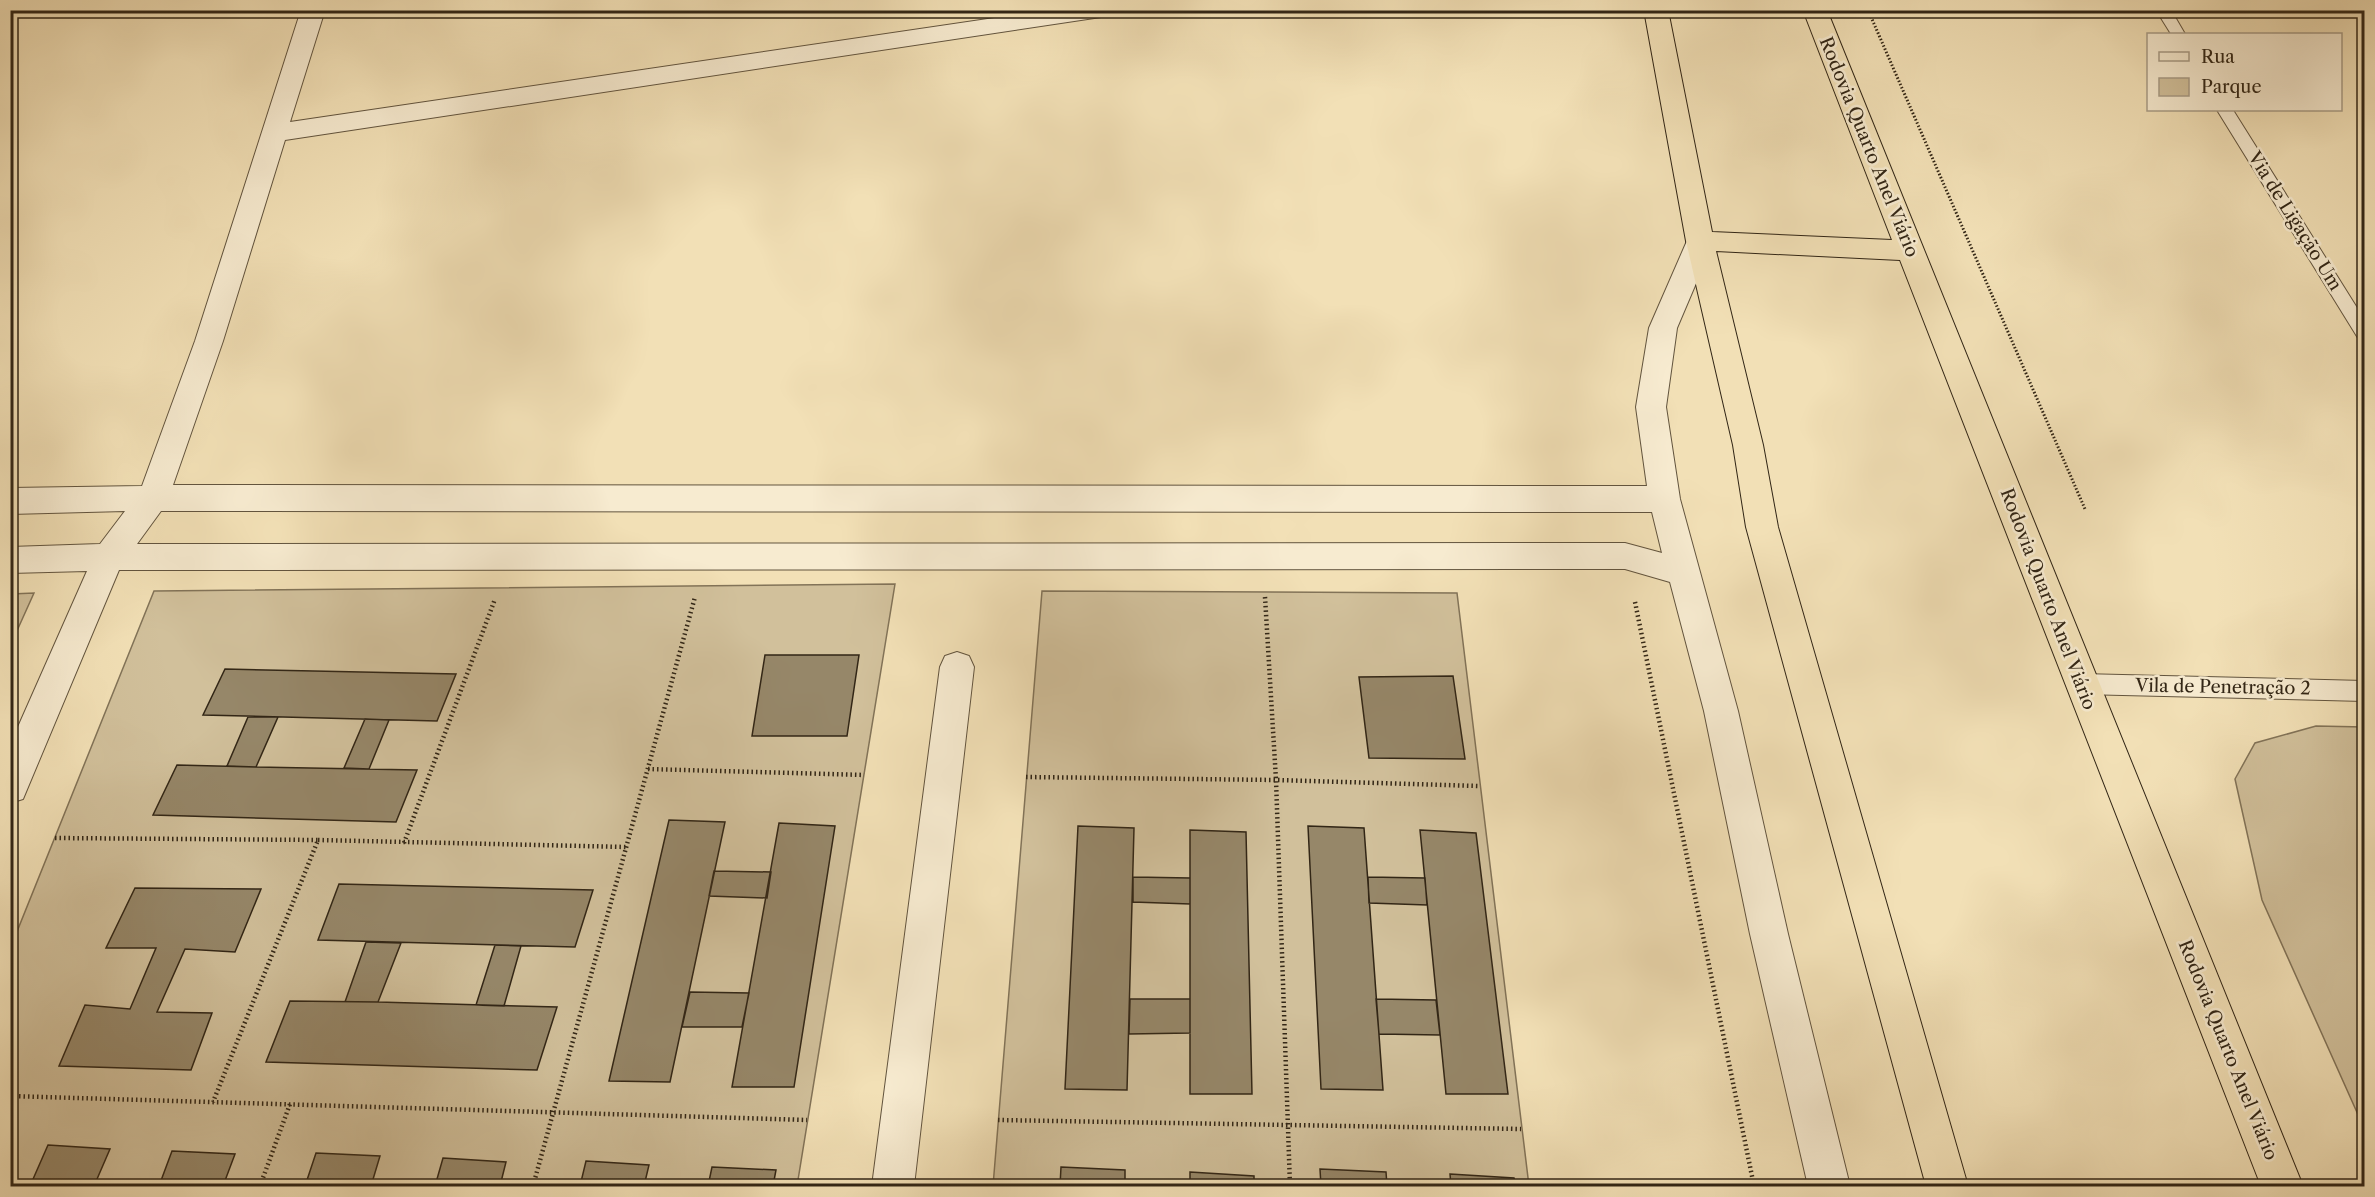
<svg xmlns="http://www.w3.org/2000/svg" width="2375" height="1197" font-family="'Libre Caslon Text',serif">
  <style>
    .green { fill: #d1c09b; stroke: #827358; stroke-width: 1.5 }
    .building { fill: #968769; stroke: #322616; stroke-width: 1.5 }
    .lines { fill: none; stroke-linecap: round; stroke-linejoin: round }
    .service-casing { stroke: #62543e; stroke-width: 2 }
    .minor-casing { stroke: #62543e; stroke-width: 2 }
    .trunk-casing { stroke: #322616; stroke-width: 2 }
    .path-far1 { stroke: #322616; stroke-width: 3; stroke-dasharray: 1.5 2; stroke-linecap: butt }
    .path { stroke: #322616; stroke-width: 4.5; stroke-dasharray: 1.5 3; stroke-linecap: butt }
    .service { fill: #f7ebd0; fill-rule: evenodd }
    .minor { fill: #f7ebd0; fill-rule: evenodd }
    .trunk { fill: #f2e0b6; fill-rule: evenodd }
    .labels { text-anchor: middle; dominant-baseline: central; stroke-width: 5; stroke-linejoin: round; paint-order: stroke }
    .street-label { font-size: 18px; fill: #322616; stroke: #f7ebd0 }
  </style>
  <rect width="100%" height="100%" fill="#f2e0b6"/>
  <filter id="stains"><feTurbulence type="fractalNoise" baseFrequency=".00333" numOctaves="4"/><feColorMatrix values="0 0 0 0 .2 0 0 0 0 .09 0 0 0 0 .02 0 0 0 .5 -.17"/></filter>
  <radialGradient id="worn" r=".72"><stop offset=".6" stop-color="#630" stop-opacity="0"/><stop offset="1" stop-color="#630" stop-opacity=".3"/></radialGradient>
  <!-- green -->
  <path class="green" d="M895,584L797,1186H11L10,949L154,591Z
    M1042,591L1457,593L1529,1186H993Z
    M34,593L11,644V594Z
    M2316,726L2364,727V1128L2262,900L2235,779L2255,743Z"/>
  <!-- building -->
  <path class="building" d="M765,655H859L847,736H752Z
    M225,669L456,674L437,721L203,715Z
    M1453,676L1465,759L1369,758L1359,677Z
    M248,717H278L256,767L227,766Z
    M365,719L389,720L369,769L344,768Z
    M177,765L256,767L417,770L396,822L153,815Z
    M669,820L725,822L670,1082L609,1081Z
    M779,823L835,826L794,1087H732Z
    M1078,826L1134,828L1127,1090L1065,1089Z
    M1308,826L1364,828L1383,1090L1321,1089Z
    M1190,830L1246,832L1252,1094H1190Z
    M1420,830L1476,833L1508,1094H1446Z
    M714,871L771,872L767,898L709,896Z
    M1133,877L1190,878V904L1133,902Z
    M1368,877L1425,878L1427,905L1369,903Z
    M339,884L593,890L575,947L318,940Z
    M135,888L261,889L235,952L185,949L157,1012L212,1013L191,1070L59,1066L85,1005L130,1009L156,948H106Z
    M366,942L401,943L378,1002H345Z
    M495,945L521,946L504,1006L476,1005Z
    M690,992L749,993L742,1027H682Z
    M1130,999H1190V1033L1129,1034Z
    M1376,999L1436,1000L1440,1035L1379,1034Z
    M290,1001L378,1002L557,1007L537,1070L266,1062Z
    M48,1145L110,1149L94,1186H30Z
    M172,1151L235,1154L223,1186H159Z
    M316,1153L380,1156L371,1186H305Z
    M443,1158L506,1162L500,1186H435Z
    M586,1161L649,1165L644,1186H580Z
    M712,1167L776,1170L773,1186H708Z
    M1061,1167L1125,1170V1186H1060Z
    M1320,1169L1386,1172L1387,1186H1321Z
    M1190,1172L1254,1176V1186H1190Z
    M1450,1174L1514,1178L1516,1186H1451Z"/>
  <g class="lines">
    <!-- service casing -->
    <g class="service-casing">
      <path id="service" d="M2156,10H2171L2185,34H2171Z
        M2217,110H2233L2364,319V340L2358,338Z
        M2081,674L2364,681V701L2081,694L2073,691L2070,684L2073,677Z"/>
    </g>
    <!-- minor casing -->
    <g class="minor-casing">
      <path id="minor" d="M301,10H325L290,122L1049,10H1112L1109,15L1101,17L285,140L223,341L173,485L1647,486L1636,407L1649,328L1690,234L1700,231L1710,234L1714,241L1677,328L1666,407L1680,499L1738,711L1788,934L1850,1186H1808L1750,934L1704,711L1670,582L1625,569L119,570L23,799L10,803V745L87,571L10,573V547L100,544L125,511L10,514V488L142,486L195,341ZM161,511L1652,512L1662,553L1625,543L137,544Z
        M957,652L969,656L974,667L914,1186H872L940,667L945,656Z"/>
    </g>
    <!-- trunk casing -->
    <g class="trunk-casing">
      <path id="trunk" d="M1644,10H1668L1712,232L1892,240L1803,10H1827L2303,1186H2261L1900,260L1716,251L1763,445L1778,527L1968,1186H1926L1746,527L1733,445L1686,241Z"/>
    </g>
    <!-- path-far1 -->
    <path class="path-far1" d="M1868,10L2085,509"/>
    <!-- path -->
    <path class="path" d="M1265,597L1276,780L1290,1186
      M1635,602L1754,1186
      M648,769L864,775
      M1026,777L1276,780L1479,786
      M55,838L318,840L213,1102
      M318,840L626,847
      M404,843L495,599
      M10,1096L807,1120
      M998,1120L1521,1129
      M260,1186L290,1104
      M533,1186L695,597"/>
    <!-- service -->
    <use href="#service" class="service"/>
    <!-- minor -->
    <use href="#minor" class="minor"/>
    <!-- trunk -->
    <use href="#trunk" class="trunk"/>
  </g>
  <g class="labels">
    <!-- street labels -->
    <g class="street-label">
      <text transform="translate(1869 147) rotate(68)">Rodovia Quarto Anel Viário</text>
      <text transform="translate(2295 221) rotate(58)">Via de Ligação Um</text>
      <text transform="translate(2048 599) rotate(69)">Rodovia Quarto Anel Viário</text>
      <text transform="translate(2223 687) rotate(1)">Vila de Penetração 2</text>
      <text transform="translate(2228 1050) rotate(68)">Rodovia Quarto Anel Viário</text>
    </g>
  </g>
  <!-- margin -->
  <rect width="2375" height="1197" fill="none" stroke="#f2e0b6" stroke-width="36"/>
  <rect x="12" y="12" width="2351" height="1173" fill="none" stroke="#322616" stroke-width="3"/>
  <rect x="18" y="18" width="2339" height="1161" fill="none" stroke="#322616" stroke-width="1.5"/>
  <!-- legend -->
  <rect x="2147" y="33" width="195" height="78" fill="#f7ebd0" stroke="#a89c86" stroke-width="1.5"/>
  <rect x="2159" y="52" width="30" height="9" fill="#f7ebd0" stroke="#a89c86" stroke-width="1.5"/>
  <text x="2201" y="63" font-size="18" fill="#322616">Rua</text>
  <rect x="2159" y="78" width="30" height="18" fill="#d1c09b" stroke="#a89c86" stroke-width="1.5"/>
  <text x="2201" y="93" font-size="18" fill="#322616">Parque</text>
  <rect width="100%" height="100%" filter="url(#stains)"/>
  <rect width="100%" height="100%" fill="url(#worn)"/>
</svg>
